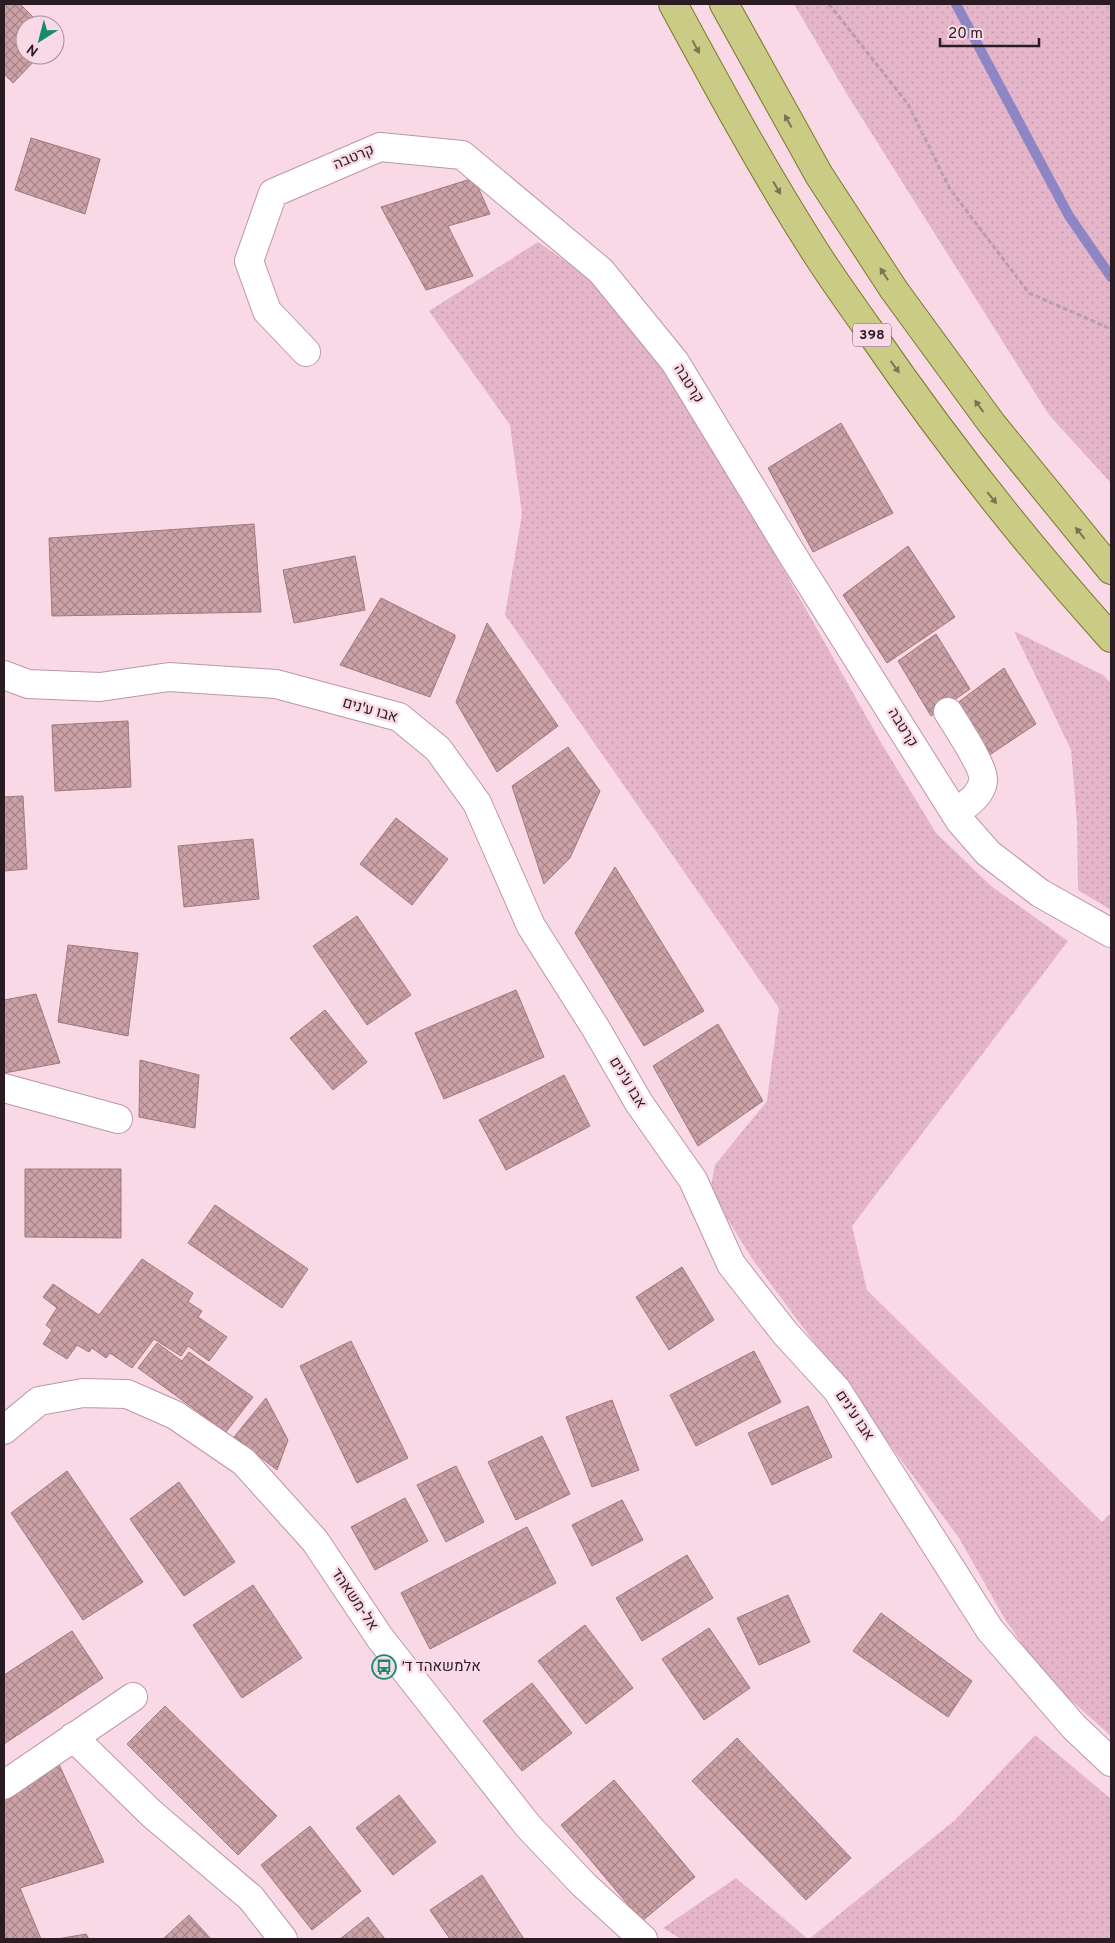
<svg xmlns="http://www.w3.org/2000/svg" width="1115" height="1943" font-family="Overpass,Heebo,sans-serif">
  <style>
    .grass { fill: url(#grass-dots) }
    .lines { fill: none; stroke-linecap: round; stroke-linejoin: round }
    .stream { stroke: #8e85c4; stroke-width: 10 }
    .building { fill: url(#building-cross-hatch); stroke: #a0787d }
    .minor-casing { stroke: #bc96a7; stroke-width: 30 }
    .major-casing { stroke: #7b772c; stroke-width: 30 }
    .path { stroke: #ba9faa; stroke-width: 3; stroke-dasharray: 5 2.5; stroke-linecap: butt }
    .minor { stroke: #fff; stroke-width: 28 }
    .major { stroke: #cacb84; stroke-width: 28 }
    .oneway { fill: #7a7453 }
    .labels { text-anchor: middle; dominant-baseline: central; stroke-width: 5; stroke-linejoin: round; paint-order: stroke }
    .shield { fill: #fad9e7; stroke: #68555d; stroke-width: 1 }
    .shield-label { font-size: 14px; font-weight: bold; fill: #2a1c22 }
    .street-label { font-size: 15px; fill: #2a1c22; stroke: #fad9e7 }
    .poi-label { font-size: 15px; fill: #2a1c22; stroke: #fad9e7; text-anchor: start }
  </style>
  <defs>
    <pattern id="grass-dots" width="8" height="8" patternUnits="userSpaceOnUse" patternTransform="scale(1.25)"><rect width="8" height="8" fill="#e5b5ca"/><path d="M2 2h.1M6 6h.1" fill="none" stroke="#c59bad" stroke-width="1.8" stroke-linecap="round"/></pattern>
    <pattern id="building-cross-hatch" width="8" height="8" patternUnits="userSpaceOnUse" patternTransform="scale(1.25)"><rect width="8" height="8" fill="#cca2a7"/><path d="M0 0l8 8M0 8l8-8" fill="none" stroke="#a68388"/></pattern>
  </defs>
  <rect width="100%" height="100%" fill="#fad9e7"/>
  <!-- grass -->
  <path class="grass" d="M794,4H1111V483L1049,415L848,96Z
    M538,242L610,292L721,458L880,741L936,833L991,886L1068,941L852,1226L867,1290L1102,1522L1111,1513V1736L1049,1681L1006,1621L959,1538L753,1260L710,1191L715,1165L767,1101L779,1008L505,615L522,514L510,425L429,311Z
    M1014,631L1103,675L1111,683V910L1078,890L1077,822L1071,750Z
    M1035,1735L1111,1799V1939H809L954,1821Z
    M736,1878L808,1939H681L663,1928Z"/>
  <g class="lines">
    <!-- stream -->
    <path class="stream" d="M956,4L1069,216L1111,277"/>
  </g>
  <!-- building -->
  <path class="building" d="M4,4H20L41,25H25V55H40L13,83L4,74Z
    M31,138L100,159L85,214L15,190Z
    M474,178L490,214L448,226L473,276L426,290L381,207Z
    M841,423L893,513L813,552L768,468Z
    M254,524L261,612L52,616L49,538Z
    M908,546L955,617L887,663L843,595Z
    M355,556L365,610L294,623L283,570Z
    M381,598L455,635V638L430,697L340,665Z
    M487,623L558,726L497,772L456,702Z
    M936,634L970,689L931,716L898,661Z
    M1004,668L1036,724L988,756L956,704Z
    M128,721L131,787L55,791L52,725Z
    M568,747L600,791L570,858L544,884L512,786Z
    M23,796L27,869L4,871V797Z
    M396,818L448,859L412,905L360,864Z
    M253,839L259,899L184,907L178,846Z
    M615,867L704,1011L644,1046L575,933Z
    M357,916L411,995L367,1025L313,946Z
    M68,945L138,953L128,1036L58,1022Z
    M516,990L544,1057L444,1099L415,1033Z
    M36,994L60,1063L4,1073V1000Z
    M325,1010L367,1062L333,1090L290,1038Z
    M718,1024L763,1101L698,1146L653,1066Z
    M140,1060L199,1075L195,1128L139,1117Z
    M564,1075L590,1126L506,1170L479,1120Z
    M25,1169H121V1238L25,1237Z
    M215,1205L308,1269L282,1308L188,1243Z
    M142,1259L193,1293L188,1302L202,1311L198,1317L227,1337L209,1361L188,1346L181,1356L154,1339L132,1368L110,1353L106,1358L92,1348L89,1352L77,1345L67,1359L43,1344L52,1330L46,1325L57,1308L43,1297L53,1284L99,1315Z
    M682,1267L714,1320L669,1350L636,1297Z
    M351,1341L408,1458L357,1483L300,1366Z
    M157,1343L182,1361L189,1352L253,1397L226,1432L138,1368Z
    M754,1351L781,1402L696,1446L670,1395Z
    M266,1398L288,1440L277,1470L234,1437Z
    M612,1400L639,1470L592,1487L566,1417Z
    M808,1406L832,1457L772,1485L748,1433Z
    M542,1436L570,1494L516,1520L488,1462Z
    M456,1466L484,1522L446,1542L417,1485Z
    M67,1471L143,1582L83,1620L11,1513Z
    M179,1482L235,1562L184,1596L130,1519Z
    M405,1498L428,1541L375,1570L351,1527Z
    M622,1500L643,1540L592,1566L572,1525Z
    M527,1527L556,1583L430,1649L401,1593Z
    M687,1555L713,1598L642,1641L616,1598Z
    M253,1585L302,1658L242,1698L193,1625Z
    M788,1595L810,1642L759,1665L737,1618Z
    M881,1613L972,1681L948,1717L853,1651Z
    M585,1625L633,1688L586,1724L538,1661Z
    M709,1628L750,1688L704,1720L662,1659Z
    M72,1631L103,1678L4,1744V1675Z
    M532,1683L572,1733L522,1771L483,1721Z
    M165,1706L277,1816L238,1855L127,1744Z
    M737,1738L851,1858L806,1900L692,1781Z
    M56,1758L104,1862L20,1888L41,1939H4V1790Z
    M614,1780L695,1877L642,1921L561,1825Z
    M399,1795L436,1842L393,1875L356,1828Z
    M310,1826L361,1891L312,1930L261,1865Z
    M482,1875L524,1939H450L430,1910Z
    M189,1915L211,1939H163Z
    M368,1917L385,1939H340Z
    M86,1934L89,1939H57Z"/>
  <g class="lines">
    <!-- minor casing -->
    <g class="minor-casing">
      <path id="minor" d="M306,352L267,311L249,261L273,193L380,147L462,155L601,271L675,362L793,556L960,821L988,853L1040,893L1111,933
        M4,675L28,684L100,687L169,677L276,684L399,717L438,749L477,803L531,926L595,1027L639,1103L693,1180L731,1264L785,1333L837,1390L990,1630L1074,1727L1111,1762
        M948,712C956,725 985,768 983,781C981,796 966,805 955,813
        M4,1088L118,1119
        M4,1430L39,1401L83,1393L127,1394L175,1415L244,1462L315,1541L380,1638L528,1826L584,1885L643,1939
        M73,1737L152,1814L251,1898L283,1939
        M4,1785L133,1697"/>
    </g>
    <!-- major casing -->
    <g class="major-casing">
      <path id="major" d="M673,4C718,87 763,170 814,250C831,277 850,303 869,330C943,438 1023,540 1111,638
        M724,4L819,175L894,290L992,424L1111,570"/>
    </g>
    <!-- path -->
    <path class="path" d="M829,4L908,104L950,189L1029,293L1111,329"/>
    <!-- minor -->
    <use href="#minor" class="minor"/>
    <!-- major -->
    <use href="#major" class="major"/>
  </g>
  <!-- one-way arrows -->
  <defs><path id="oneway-solid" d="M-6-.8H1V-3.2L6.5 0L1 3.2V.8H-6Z" transform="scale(1.25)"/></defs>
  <g class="oneway">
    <use href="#oneway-solid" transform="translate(696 47) rotate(62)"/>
    <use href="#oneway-solid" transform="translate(788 121) rotate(-119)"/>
    <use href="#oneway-solid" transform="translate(777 188) rotate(59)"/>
    <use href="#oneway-solid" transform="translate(884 274) rotate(-123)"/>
    <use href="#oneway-solid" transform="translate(895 367) rotate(54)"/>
    <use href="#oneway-solid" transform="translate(979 406) rotate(-126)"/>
    <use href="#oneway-solid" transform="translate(992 498) rotate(51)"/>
    <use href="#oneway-solid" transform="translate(1080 533) rotate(-129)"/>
  </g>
  <!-- icons -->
  <defs>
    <g id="bus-ring" transform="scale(1.25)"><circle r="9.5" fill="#fad9e7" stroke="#168c6f" stroke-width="1.5"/><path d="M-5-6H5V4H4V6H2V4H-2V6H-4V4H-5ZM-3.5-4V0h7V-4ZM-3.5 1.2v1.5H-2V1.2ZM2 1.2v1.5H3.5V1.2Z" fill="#168c6f"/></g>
  </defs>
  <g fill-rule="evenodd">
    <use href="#bus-ring" x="384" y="1667"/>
  </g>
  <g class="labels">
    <!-- shield labels -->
    <rect class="shield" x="853" y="323.5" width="38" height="23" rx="4"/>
    <g class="shield-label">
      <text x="872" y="335">398</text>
    </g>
    <!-- street labels -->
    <g class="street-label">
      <text transform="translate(354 158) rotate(-23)">קרטבה</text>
      <text transform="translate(688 384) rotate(58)">קרטבה</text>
      <text transform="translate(370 711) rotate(16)">אבו ע'נים</text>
      <text transform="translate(902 728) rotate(58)">קרטבה</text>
      <text transform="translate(627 1083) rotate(59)">אבו ע'נים</text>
      <text transform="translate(854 1416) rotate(56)">אבו ע'נים</text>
      <text transform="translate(354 1600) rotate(56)">אל-משאהד</text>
    </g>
    <!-- poi labels -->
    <g class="poi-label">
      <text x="402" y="1667">אלמשאהד ד׳</text>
    </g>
  </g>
  <!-- border -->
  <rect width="1115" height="1943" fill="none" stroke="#2a1c22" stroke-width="10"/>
  <!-- north arrow -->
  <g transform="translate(40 40) rotate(216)"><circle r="24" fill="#fad9e7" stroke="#a78d98"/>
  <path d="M0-4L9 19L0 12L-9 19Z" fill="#168c6f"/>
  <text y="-8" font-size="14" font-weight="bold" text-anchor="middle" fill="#2a1c22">N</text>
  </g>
  <!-- scale -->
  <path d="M940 38v8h99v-8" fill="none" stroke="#2a1c22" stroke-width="2.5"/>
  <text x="948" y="38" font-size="15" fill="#2a1c22" stroke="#fad9e7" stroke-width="4" paint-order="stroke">20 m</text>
</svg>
